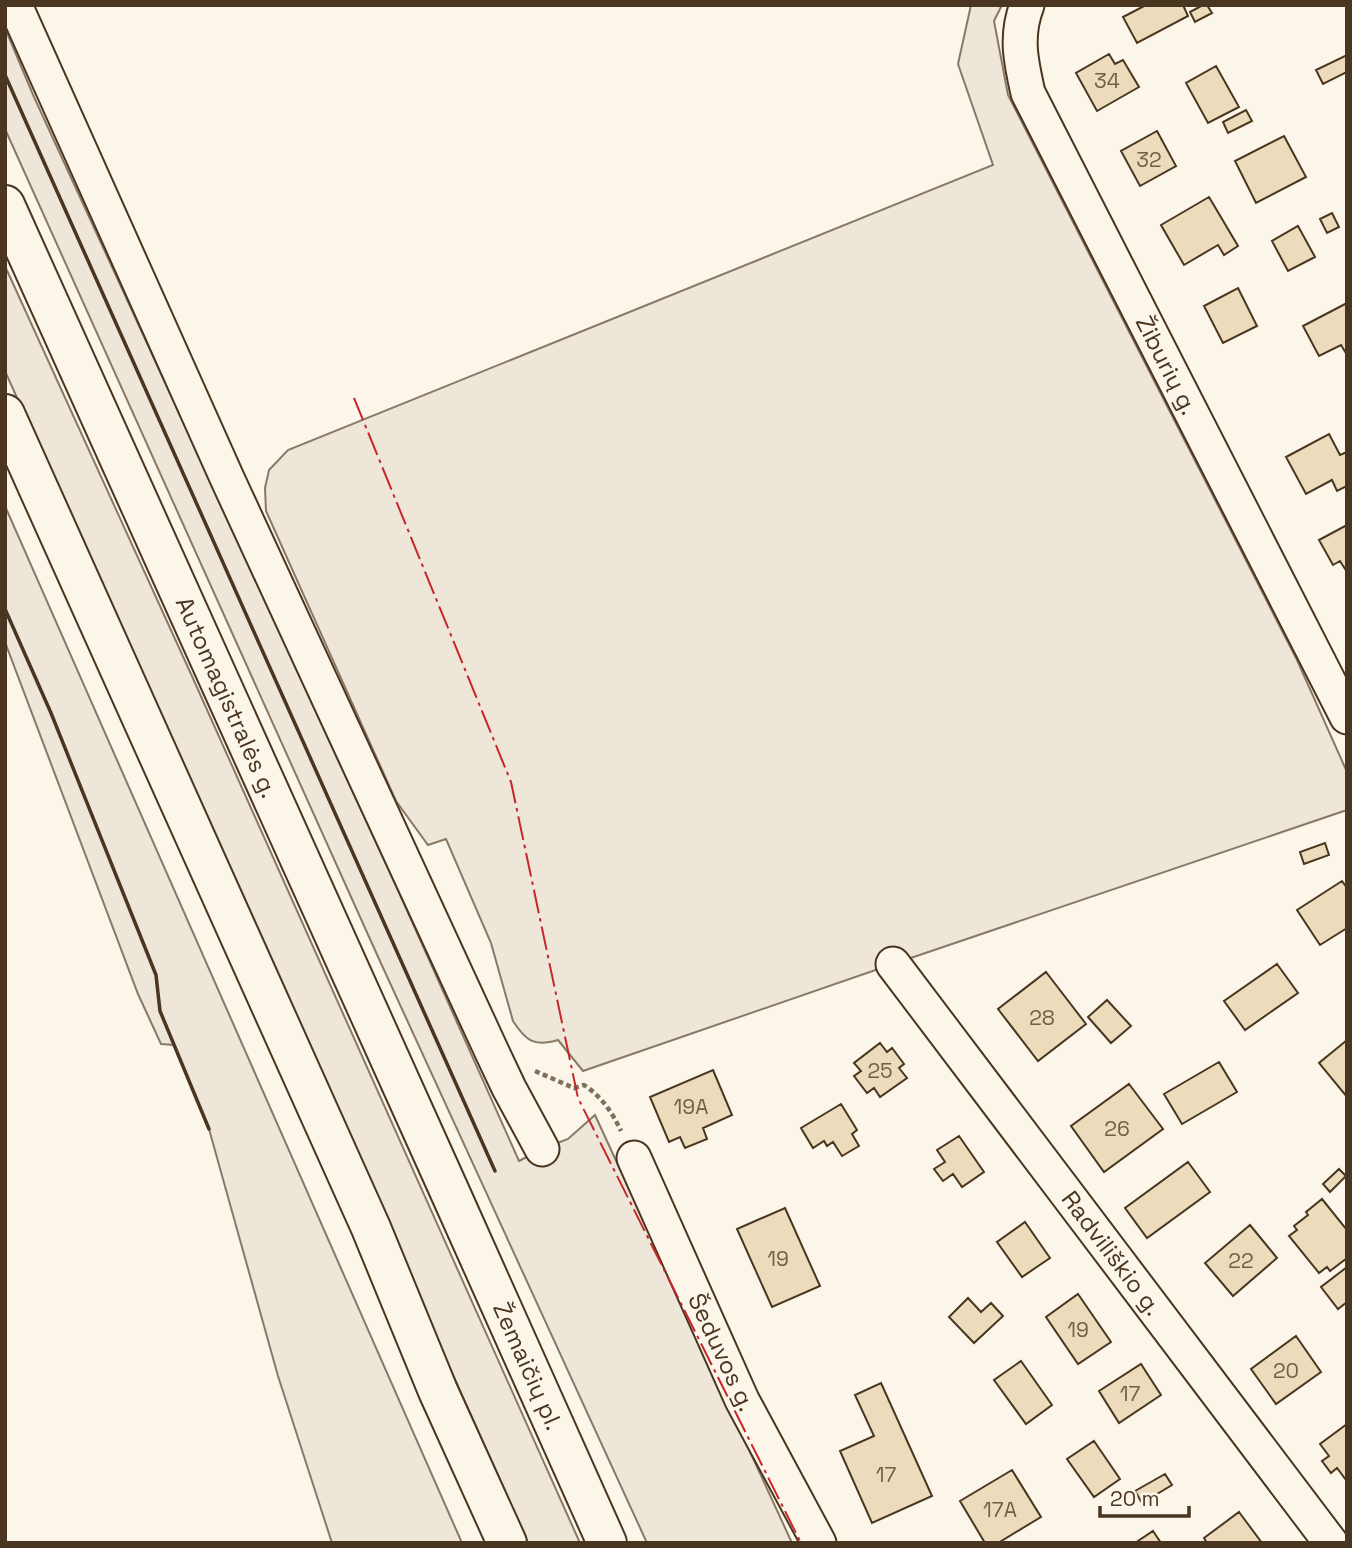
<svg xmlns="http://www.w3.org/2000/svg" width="1352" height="1548" font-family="'Space Grotesk',sans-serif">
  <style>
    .green { fill: #ede6d9; stroke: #887966; stroke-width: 2 }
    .building { fill: #ecdcbc; stroke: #4a3520; stroke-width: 2 }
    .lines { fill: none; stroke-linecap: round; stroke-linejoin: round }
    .minor-casing { stroke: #4a3520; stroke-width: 37 }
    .highway-casing { stroke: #4a3520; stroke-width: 42 }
    .path { stroke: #7f6f5c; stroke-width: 4.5; stroke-dasharray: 5 3.5; stroke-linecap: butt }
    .minor { stroke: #fbf6e9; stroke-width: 33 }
    .highway { stroke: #fbf6e9; stroke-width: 38 }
    .wall { stroke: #4a3520; stroke-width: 3.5 }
    .power { stroke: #c62828; stroke-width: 2; stroke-dasharray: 24 5 3.5 5; stroke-linecap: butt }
    .labels { text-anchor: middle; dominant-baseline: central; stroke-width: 5; stroke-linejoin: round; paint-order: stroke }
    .number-label { font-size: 21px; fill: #725f47 }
    .street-label { font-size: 24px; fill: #4a3520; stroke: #fbf6e9 }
  </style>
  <rect width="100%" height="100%" fill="#fbf6e9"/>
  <!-- green -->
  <path class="green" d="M971,5H1002L994,21L1008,95L1297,660L1347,772V810L893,964L583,1071L558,1040C534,1047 526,1041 513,1021L491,943L446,839L428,845L396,801L266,511L265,488L269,470L288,450L993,165L958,64Z
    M5,28L34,97L397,888L519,1161L542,1149L568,1139L595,1115L792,1543H647L379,959L5,129Z
    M5,266L191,674L580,1543H528L5,371Z
    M5,506L462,1543H332L278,1376L209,1129L174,1045L161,1044L138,994L5,642Z"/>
  <!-- building -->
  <path class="building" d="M1146,5H1183L1188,16L1137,43L1123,17Z
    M1203,5H1207L1212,13L1195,22L1190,12Z
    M1109,54L1115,64L1123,60L1139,87L1097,111L1076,73Z
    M1347,55V72L1323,84L1316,70Z
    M1216,66L1239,107L1208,123L1186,83Z
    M1246,110L1252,121L1228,133L1223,122Z
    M1157,131L1176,166L1140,186L1121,151Z
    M1284,136L1306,177L1256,203L1235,161Z
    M1209,197L1238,246L1224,255L1218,245L1184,265L1161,225Z
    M1332,213L1339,227L1327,233L1320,219Z
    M1298,226L1315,257L1288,271L1272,241Z
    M1238,288L1257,326L1223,343L1204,306Z
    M1347,303V355L1341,345L1319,356L1303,326Z
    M1329,434L1340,455L1347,452V486L1337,491L1332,480L1306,494L1286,457Z
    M1347,525V572L1340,561L1333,565L1319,540Z
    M1325,843L1329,855L1304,864L1300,852Z
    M1342,881L1347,888V928L1320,945L1297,910Z
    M1277,964L1298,993L1245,1030L1224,1001Z
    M1046,972L1086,1024L1038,1061L998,1009Z
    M1107,1000L1131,1026L1111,1043L1088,1017Z
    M1347,1040V1097L1319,1063Z
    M880,1043L887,1052L892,1048L904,1064L899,1068L907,1078L880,1097L874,1088L867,1093L854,1076L861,1071L854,1063Z
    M1219,1062L1237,1092L1182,1124L1164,1094Z
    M713,1070L732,1115L703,1128L707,1139L685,1148L680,1137L669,1142L650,1097Z
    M1129,1084L1163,1129L1104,1172L1071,1126Z
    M841,1104L857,1130L852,1134L859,1146L842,1156L833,1142L827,1146L824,1141L813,1148L801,1128Z
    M959,1136L984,1172L962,1187L953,1174L943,1181L934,1169L945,1162L937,1150Z
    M1188,1162L1210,1192L1147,1238L1125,1208Z
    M1339,1169L1346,1176L1330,1192L1323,1184Z
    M1322,1199L1347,1230V1258L1330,1271L1327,1267L1319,1273L1289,1236L1297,1230L1294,1226L1308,1215L1306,1212Z
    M785,1208L820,1286L772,1307L737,1229Z
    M1025,1222L1050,1258L1022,1277L997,1242Z
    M1250,1225L1277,1258L1233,1296L1205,1263Z
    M1347,1267V1302L1338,1309L1321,1287Z
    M1078,1294L1111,1342L1078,1364L1046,1317Z
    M968,1298L981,1312L991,1303L1003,1316L974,1343L949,1317Z
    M1296,1336L1321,1372L1276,1404L1251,1369Z
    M1021,1361L1052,1405L1026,1424L994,1380Z
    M1141,1364L1161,1395L1119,1423L1099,1391Z
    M881,1383L932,1496L872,1523L840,1451L874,1436L855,1395Z
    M1347,1424V1479L1346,1480L1337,1468L1331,1473L1322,1461L1329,1456L1320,1444Z
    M1094,1441L1120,1479L1094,1497L1067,1459Z
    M1012,1470L1041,1517L998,1543H985L960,1501Z
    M1165,1474L1172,1485L1142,1503L1135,1491Z
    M1239,1512L1262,1543H1207L1204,1538Z
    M1153,1531L1161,1543H1135Z"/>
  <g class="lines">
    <!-- minor casing -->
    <g class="minor-casing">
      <path id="minor" d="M15,5L227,478L492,1052L509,1088L542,1149
        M1027,5C1015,36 1021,62 1028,93L1347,717
        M893,964L1331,1543
        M634,1158L742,1400L819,1543"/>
    </g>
    <!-- highway casing -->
    <g class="highway-casing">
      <path id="highway" d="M5,205L449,1190L607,1543
        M5,414L371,1228L438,1391L507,1543"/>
    </g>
    <!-- path -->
    <path class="path" d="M535,1071L574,1088L584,1085C602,1097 612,1112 621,1131"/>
    <!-- minor -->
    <use href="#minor" class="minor"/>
    <!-- highway -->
    <use href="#highway" class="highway"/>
    <!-- wall -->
    <path class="wall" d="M5,75L495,1171
      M5,609L51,713L156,975L160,1011L209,1129"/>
    <!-- power -->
    <path class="power" d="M354,398L511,782L578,1098L801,1543"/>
  </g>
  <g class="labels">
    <!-- number labels -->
    <g class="number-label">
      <text x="1107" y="80">34</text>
      <text x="1149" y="159">32</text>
      <text x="1042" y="1017">28</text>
      <text x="880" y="1070">25</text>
      <text x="691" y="1106">19A</text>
      <text x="1117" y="1128">26</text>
      <text x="778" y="1258">19</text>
      <text x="1241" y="1260">22</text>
      <text x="1078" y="1329">19</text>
      <text x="1286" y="1370">20</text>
      <text x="1130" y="1393">17</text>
      <text x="886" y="1474">17</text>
      <text x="1000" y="1509">17A</text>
    </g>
    <!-- street labels -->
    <g class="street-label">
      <text transform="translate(1167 365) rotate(63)">Žiburių g.</text>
      <text transform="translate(227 697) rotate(66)">Automagistralės g.</text>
      <text transform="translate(1112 1253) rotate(53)">Radviliškio g.</text>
      <text transform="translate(722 1352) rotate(65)">Šeduvos g.</text>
      <text transform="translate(528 1366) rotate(66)">Žemaičių pl.</text>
    </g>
  </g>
  <!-- border -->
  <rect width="1352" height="1548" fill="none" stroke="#4a3520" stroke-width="14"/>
  <!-- scale -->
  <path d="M1100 1506v10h89v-10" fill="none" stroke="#4a3520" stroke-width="3.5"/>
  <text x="1110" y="1506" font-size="21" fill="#4a3520" stroke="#fbf6e9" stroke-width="5" paint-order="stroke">20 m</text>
</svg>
